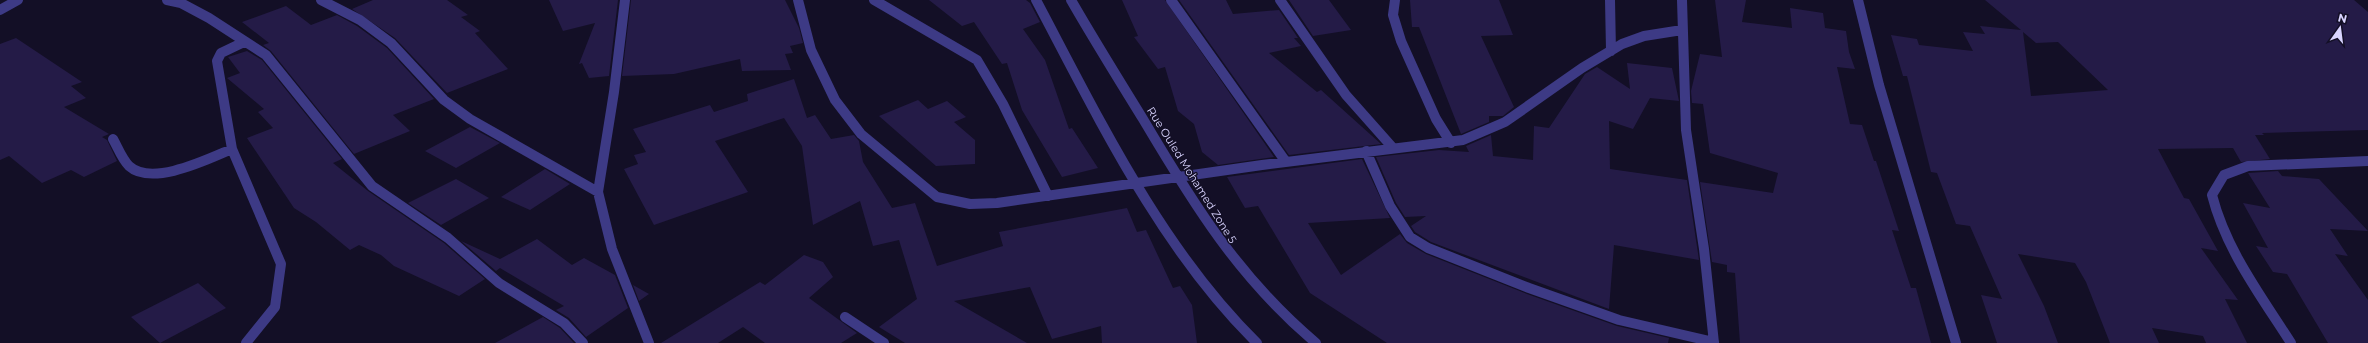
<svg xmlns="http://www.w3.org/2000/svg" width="2368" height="343" font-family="Montserrat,sans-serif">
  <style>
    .building { fill: #241b47; fill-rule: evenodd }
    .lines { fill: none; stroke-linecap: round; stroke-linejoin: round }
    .minor { stroke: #3d3a85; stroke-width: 10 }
    .labels { text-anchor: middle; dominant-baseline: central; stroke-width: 3; stroke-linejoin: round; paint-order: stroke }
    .street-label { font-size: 11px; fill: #d9d4ff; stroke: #130f26 }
  </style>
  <rect width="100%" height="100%" fill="#130f26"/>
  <!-- building -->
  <path class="building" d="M373,0H447L468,15L461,17L480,31L475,33L508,69L447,93L395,38L352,9Z
    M549,0H618L609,76L589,78L582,63L579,64L595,23L563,31Z
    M631,0H785L799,28L803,43L790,46L793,53L785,54L791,70L742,71L740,59L674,74L622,76Z
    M929,0H1026L1030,3L1040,22L1023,29L1045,60L1069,129L1072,128L1098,168L1062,177L1022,110L1007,63L1002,64L974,22L962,26Z
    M1122,0H1165L1274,157L1218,165L1202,152L1194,124L1178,111L1165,67L1158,69L1134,37L1138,36Z
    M1179,0H1226L1233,14L1279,10L1298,38H1294L1301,46L1269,53L1317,92L1321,90L1381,144L1289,155Z
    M1289,0H1329L1351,30L1313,36Z
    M1410,0H1499L1513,35L1481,36L1514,107L1503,116H1489V122L1461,134L1419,27H1412Z
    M1715,0H1746L1742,22L1792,28L1790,8L1823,13L1825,28L1846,31L1849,52L1855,69L1837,67L1850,124L1862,125L1874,161H1876L1899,231L1892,230L1911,288H1916L1931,343H1740L1735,273L1727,272V265L1712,262L1700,182L1773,193L1778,173L1710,153L1703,104L1692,103L1691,91L1700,54L1722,57Z
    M1985,0H2354L2368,12V130L2262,133L2264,135H2255L2270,159L2241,162L2233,148L2158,149L2184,198L2189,199L2218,251L2201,248L2238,300L2225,299L2247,343H2206L2203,336L2152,328L2159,343H2110L2086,282L2075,263L2018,254L2044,306L2058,343H1997L1981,295L2002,299L1970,226L1956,224L1937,173L1931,172L1907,76H1903L1891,35L1917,39L1919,45L1973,51L1963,32L1985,34L1980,26L2021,30ZM2023,32L2036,43L2058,42L2108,90L2031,96Z
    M286,6L311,25L337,15L357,26L387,48L434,99L393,115L410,131L354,154L271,51L263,45L269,43L242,22Z
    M16,38L82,82L71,86L86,98L64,107L109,134L102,137L107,140L117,161L84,177L71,170L42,183L9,156L0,160V44Z
    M247,51L262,60L342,159L333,163L368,191L444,243L485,279L459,296L394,266L381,255L359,245L350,250L316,222L294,208L247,138L273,128L258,112L264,109L227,78L240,73L228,57Z
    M1627,63L1672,68L1679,101L1650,98L1633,129L1609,121L1610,169L1687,180L1699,260L1614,245L1609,309L1431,242L1415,232L1411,226L1426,216L1405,217L1396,203L1376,157L1439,150L1469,152L1466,146L1491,135L1493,156L1533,160L1534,126L1549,128L1585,74L1597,67L1630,89Z
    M794,79L807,118L815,115L831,139L854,135L859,141L863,162L892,208L915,203L937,266L1003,246L999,232L1127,208L1137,232L1146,230L1173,288L1180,286L1192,305L1197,343H1102L1101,326L1052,339L1030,287L954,301L1027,343H905L879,327L917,299L899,240L873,246L860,201L813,225L802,146L784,118L715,141L748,192L654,225L624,169L638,164L634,155L646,152L633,129L710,105L714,112L748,101L747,94Z
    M918,100L928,109L947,101L966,117L954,122L975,140V164L936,166L879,116Z
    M470,127L500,143L456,168L425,151Z
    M1362,159L1390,218L1308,223L1341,275L1400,234L1407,243L1426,254L1527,294L1617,326L1669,338L1668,343H1387L1310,293L1258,206L1245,208L1227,177Z
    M545,169L570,184L530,210L501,197Z
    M2278,171L2282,176L2319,179L2368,231L2330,229L2348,256L2335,254L2368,300V343H2328L2287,274L2273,272L2256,246L2268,248L2243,203L2270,208L2248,173Z
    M456,179L489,198L441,225L408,203Z
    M537,239L572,265L584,258L615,275L628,308L586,337L569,318L556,310L564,306L500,268L496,271L461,241L500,259Z
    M804,255L823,262L833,277L809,298L857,333L841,343H765L743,327L718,343H661L760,282L765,285Z
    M198,283L226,308L160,343L131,317Z
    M633,285L649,294L639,301Z
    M543,317L560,328L574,343H495Z"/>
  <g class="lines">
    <!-- minor -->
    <path class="minor" d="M167,0L181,3L209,18L266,55L372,186L448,238L499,283L564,323L583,343
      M321,0L360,20L391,43L444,100L470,119L598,192
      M625,0L614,92L598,192L612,249L649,343
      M798,0L811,50L835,100L861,134L937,197L970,204L997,203L1262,165L1463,140L1505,122L1582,68L1622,44L1644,36L1682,30
      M874,0L977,60L1003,104L1048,196
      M1036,0C1098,117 1161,249 1257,343
      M1071,0C1094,40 1119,80 1143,119C1194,205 1239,278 1316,343
      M1171,0L1286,162
      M1280,0L1346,95L1393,148
      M1395,0L1393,15L1401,41L1436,119L1451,143
      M1610,0L1611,51
      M1682,0L1686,130L1704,249L1714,343
      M1858,0L1879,85L1956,343
      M0,10L18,0
      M244,42L221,53L217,61L232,149L281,264L275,307L246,343
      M113,139C118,148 122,159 129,166C152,187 208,159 232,149
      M1366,151L1390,206L1410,237L1428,248L1529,288L1619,320L1714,342
      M845,317L884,343
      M2291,343C2261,296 2226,250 2212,195L2224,175L2248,166L2368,161"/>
  </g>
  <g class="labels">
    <!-- street labels -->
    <g class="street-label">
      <text transform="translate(1192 175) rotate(58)">Rue Ouled Mohamed Zone 5</text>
    </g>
  </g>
  <!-- north arrow -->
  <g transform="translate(2340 28) rotate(14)" stroke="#130f26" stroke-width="3" paint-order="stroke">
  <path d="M0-3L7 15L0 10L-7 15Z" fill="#d9d4ff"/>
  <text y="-6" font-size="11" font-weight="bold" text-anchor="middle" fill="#d9d4ff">N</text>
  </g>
</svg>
